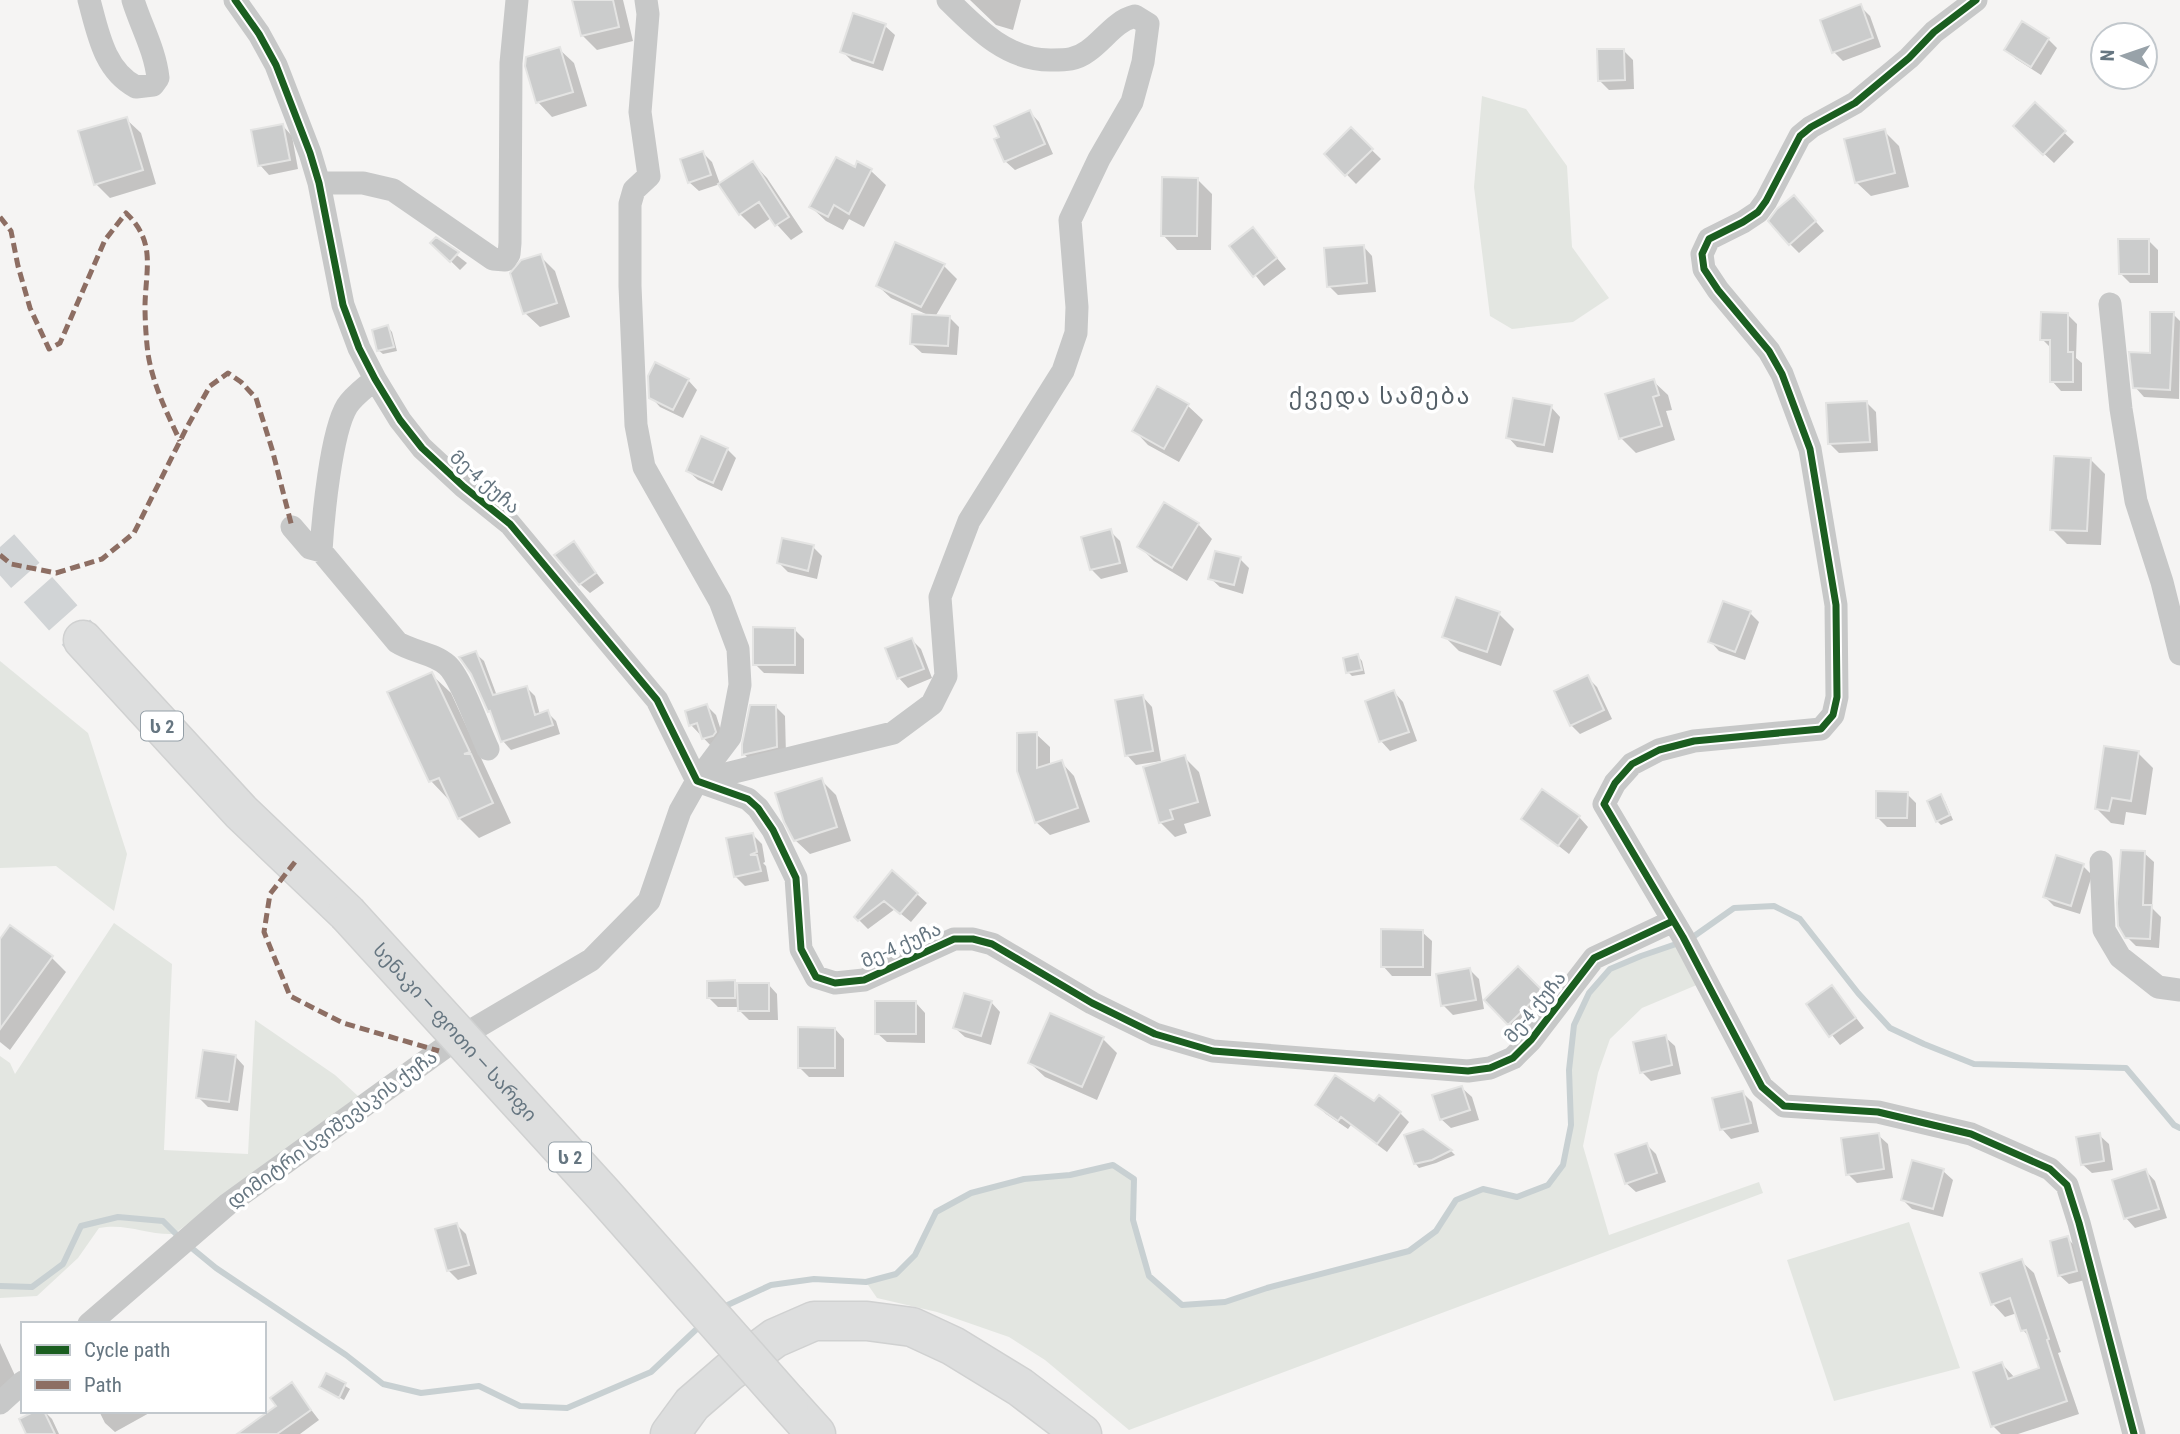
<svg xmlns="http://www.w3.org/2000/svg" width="2180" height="1434" font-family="'Roboto Condensed','Noto Sans Georgian',sans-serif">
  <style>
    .green { fill: #e3e6e1 }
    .shadow { fill: #0003 }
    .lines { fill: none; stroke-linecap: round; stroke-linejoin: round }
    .stream { stroke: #c8d0d2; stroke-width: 6 }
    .building { fill: #cbcccc; stroke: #e4e4e3; stroke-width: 2 }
    .highway-tunnel { stroke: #d1d4d6; stroke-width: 38; stroke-dasharray: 38 19; stroke-linecap: butt }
    .highway-casing { stroke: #d0d1d1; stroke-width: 41 }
    .street { stroke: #c7c8c8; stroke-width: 23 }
    .highway { stroke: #dddede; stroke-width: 38 }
    .highway-bridge-casing { stroke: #d0d1d1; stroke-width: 41; stroke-linecap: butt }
    .highway-bridge { stroke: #dddede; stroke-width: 38 }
    .quiet { stroke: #8d6e63; stroke-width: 5; stroke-dasharray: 10 5; stroke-linecap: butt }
    .cycleway-casing { stroke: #fff; stroke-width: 11 }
    .cycleway { stroke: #1b5e20; stroke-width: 7 }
    .labels { text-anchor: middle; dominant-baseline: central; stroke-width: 7; stroke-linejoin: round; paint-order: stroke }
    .shield { fill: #fff; stroke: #949fa7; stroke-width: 2 }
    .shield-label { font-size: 18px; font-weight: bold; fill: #667681 }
    .street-label { font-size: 19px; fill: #667681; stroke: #fff }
    .quarter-label { font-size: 23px; letter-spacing: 2px; fill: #545f67; stroke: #fff }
  </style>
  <rect width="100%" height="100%" fill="#f5f4f3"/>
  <!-- green -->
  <path class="green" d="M1482,96L1526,109L1567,166L1572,247L1609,298L1573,322L1512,329L1490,316L1474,187Z
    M0,661L88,733L127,854L114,911L56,866L0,868Z
    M114,923L172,964L164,1150L248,1154L255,1020L335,1075L358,1096L174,1234C146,1235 128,1223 99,1228L78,1258L37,1296L0,1298V1056L10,1063L15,1074Z
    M1680,942L1699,984L1642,1008L1610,1039L1598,1073L1583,1146L1609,1235L1759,1182L1763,1193L1129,1430L1045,1360L1009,1337L937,1312L877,1298L866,1282L897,1274L915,1255L936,1212L971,1193L1024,1179L1070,1175L1113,1165L1134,1179L1133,1220L1149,1276L1182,1305L1225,1302L1267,1288L1409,1251L1436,1231L1456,1200L1483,1189L1517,1197L1548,1185L1563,1165L1571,1125L1569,1070L1574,1025L1589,993L1610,969Z
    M1909,1222L1960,1368L1834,1401L1787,1260Z"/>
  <!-- shadow -->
  <path class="shadow" d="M574,0H623L633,41L597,50L582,35Z
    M970,0H1021L1013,30L996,25Z
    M1860,6L1870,16L1881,47L1843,61L1834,52Z
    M885,26L895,35L883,71L852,61L842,51Z
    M2048,39L2057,48L2041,75L2016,59L2006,50Z
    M559,49L574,63L587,106L552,117L538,102Z
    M1623,50L1633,60L1634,89L1609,90L1599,80Z
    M2035,105L2074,142L2054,163L2015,126Z
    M1030,112L1039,122L1053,154L1015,170L1005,161Z
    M126,119L141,133L156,184L110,198L96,184Z
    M283,126L292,136L298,169L269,175L260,165Z
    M1351,130L1381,159L1356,184L1327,154Z
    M1884,131L1899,146L1909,187L1871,196L1856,182Z
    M703,153L712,162L720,184L699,191L689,182Z
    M753,163L767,178L803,232L791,240L771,218L755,229L740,214Z
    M858,164L871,171L886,185L864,227L849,219L843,230L826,221L811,207L855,169Z
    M1197,179L1212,194L1211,250H1177L1163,235Z
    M1803,207L1824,231L1799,253L1790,244Z
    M1253,229L1286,269L1264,286L1232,246Z
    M436,239L467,263L460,270L432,243Z
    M2149,241L2158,250V283H2130L2120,273Z
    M1363,246L1372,256L1376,292L1338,295L1329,286Z
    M540,256L555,271L570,317L540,327L525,313Z
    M944,266L957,279L935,317H949L959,327L957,355L922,353L912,344L930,316L891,298L878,286Z
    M2173,314L2180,321L2179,399L2144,397L2135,387Z
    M2068,315L2077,324L2076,358L2082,363V391H2061L2052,381V349L2042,339Z
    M388,327L392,332L397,351L383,354L378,350Z
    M688,380L697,390L683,418L660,407L651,397Z
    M1653,381L1668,395L1672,410L1666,411L1675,440L1636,453L1621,438Z
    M1866,402L1876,412L1878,451L1839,453L1830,444Z
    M1188,406L1203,420L1179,462L1148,445L1134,430Z
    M1551,407L1560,417L1553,453L1517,447L1508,437Z
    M727,449L736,458L722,491L698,480L688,471Z
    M2090,459L2105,474L2101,545L2067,544L2052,529Z
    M1198,524L1212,539L1187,581L1154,561L1139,546Z
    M1110,531L1120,541L1128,572L1101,579L1092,570Z
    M574,543L604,583L590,593L580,584Z
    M813,547L822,556L817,579L788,572L779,563Z
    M1240,559L1249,568L1243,594L1220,587L1210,578Z
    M1750,613L1759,622L1745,660L1719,651L1710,641Z
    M1499,614L1514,629L1501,666L1459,651L1444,636Z
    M794,629L804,639V674L764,673L755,664Z
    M912,640L921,649L932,678L908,688L899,678Z
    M475,653L484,661L497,696L527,688L535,696L540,715L547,712L556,721L560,734L511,750L503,741L494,715L489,711Z
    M1358,656L1362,661L1365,674L1352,676L1348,672Z
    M431,674L451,693L511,823L479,838L459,818L450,801L431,781Z
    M1587,677L1597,687L1612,719L1580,734L1571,725Z
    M1394,692L1403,702L1417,741L1390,751L1381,741Z
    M1143,697L1152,707L1161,761L1136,765L1127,755Z
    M707,706L716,715L725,743L713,748L691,725Z
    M776,707L785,716L786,756L753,763L744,754Z
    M1036,734L1050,747V766L1061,762L1074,776L1090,822L1050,835L1036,822Z
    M2138,753L2153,768L2146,815L2126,812L2124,825L2111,823L2096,808Z
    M1184,757L1199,772L1211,816L1184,824L1187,833L1175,837L1160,822Z
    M821,780L836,795L851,841L810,854L795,840Z
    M1907,794L1916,803V827H1887L1878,818Z
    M1941,797L1945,801L1953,820L1941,825L1937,821Z
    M1579,817L1588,827L1569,854L1523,818Z
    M752,834L762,844L765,862L763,863L766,866L769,881L745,886L735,876Z
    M2144,853L2154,862L2152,908L2161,917L2159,948L2136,946L2126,936Z
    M2083,866L2092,875L2080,914L2054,906L2045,897Z
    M892,872L927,903L911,922L895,909L868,929L856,917Z
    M1422,932L1432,941L1431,976H1392L1383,966Z
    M0,942L51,957L66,972L10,1050L0,1042Z
    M1469,969L1479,979L1484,1009L1453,1015L1443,1005Z
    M1518,969L1551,1002L1519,1033L1487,1000Z
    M734,982L737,985L768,984L777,994L778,1020H749L740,1011V1007H718L709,998Z
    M1832,987L1864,1028L1840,1045L1808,1005Z
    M991,1002L1000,1012L991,1045L965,1037L955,1028Z
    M916,1003L925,1013V1043L887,1042L877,1033Z
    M835,1029L844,1039V1077H809L799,1067Z
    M1665,1037L1675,1046L1681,1074L1651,1081L1642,1072Z
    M1103,1039L1117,1053L1097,1100L1045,1077L1030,1063Z
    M235,1056L244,1066L238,1111L208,1107L198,1097Z
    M1462,1088L1472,1097L1479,1120L1451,1128L1441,1119Z
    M1743,1093L1752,1102L1759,1132L1731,1139L1722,1129Z
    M1375,1103L1400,1113L1409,1122L1387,1152L1351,1125L1348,1129L1326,1114L1317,1105Z
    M1423,1131L1451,1151L1455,1155L1436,1163L1419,1168L1415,1163Z
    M1878,1135L1888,1144L1893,1178L1857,1183L1848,1174Z
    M2099,1135L2109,1144L2113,1170L2092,1173L2082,1164Z
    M1647,1145L1656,1154L1666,1182L1636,1192L1626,1183Z
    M1943,1171L1953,1180L1943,1217L1912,1209L1903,1200Z
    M2146,1171L2155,1181L2167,1218L2135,1228L2126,1218Z
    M456,1224L466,1234L477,1274L458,1280L448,1270Z
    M2067,1238L2077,1248L2085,1280L2069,1284L2059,1275Z
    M2021,1261L2034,1273L2061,1352L2058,1353L2079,1414L2018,1434H2001L1993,1426L2002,1364L2015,1378L2041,1369L2031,1339L2023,1330L2017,1313L2005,1317L1993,1304Z
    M0,1343L18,1382L0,1390Z
    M327,1375L350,1389L344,1400L321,1387Z
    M292,1385L319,1420L300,1434H241L278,1407Z
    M44,1411L52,1419L59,1434H28Z
    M99,1411H150L151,1412L115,1432L105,1423Z"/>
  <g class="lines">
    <!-- stream -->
    <path class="stream" d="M1690,939L1734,908L1774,906L1800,919L1858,993L1890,1028L1924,1044L1974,1064L2126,1068L2174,1125L2180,1128
      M188,1245L216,1268L346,1355L383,1384L421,1393L479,1386L520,1406L567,1408L651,1372L702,1324
      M0,1286L32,1287L63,1264L81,1226L118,1217L163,1221L180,1238
      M721,1308L771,1285L814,1279L866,1282L896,1274L915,1255L936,1212L971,1193L1024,1179L1070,1175L1113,1165L1134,1179L1133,1220L1149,1276L1182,1305L1225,1302L1267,1288L1409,1251L1436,1231L1456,1200L1483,1189L1517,1197L1548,1185L1563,1165L1571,1125L1569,1070L1574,1025L1589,993L1610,969L1641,956L1679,943"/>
  </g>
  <!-- building -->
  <path class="building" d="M572,0H613L619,27L581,36Z
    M1861,4L1873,38L1832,53L1820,20Z
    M853,13L886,24L873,63L840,52Z
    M2022,21L2049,38L2031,67L2004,50Z
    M560,47L573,92L536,103L525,66L526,57Z
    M1597,49H1624L1625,80L1598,81Z
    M2035,102L2066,131L2043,155L2013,126Z
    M1030,110L1045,144L1004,162L994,139L999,137L994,126Z
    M127,117L143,170L94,185L78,131Z
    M283,124L290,160L258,166L251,130Z
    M1351,127L1373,149L1345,176L1324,154Z
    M1885,129L1895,173L1855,183L1844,139Z
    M703,151L711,175L688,183L680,159Z
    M836,157L855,167L857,161L872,169L849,214L834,205L828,217L809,207Z
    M753,161L789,217L775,226L759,202L739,215L718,184Z
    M1162,177L1198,178L1197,236H1161Z
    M1794,195L1816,221L1789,245L1768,221L1777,209Z
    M1253,227L1277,258L1253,277L1229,246Z
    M436,237L459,252L450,262L430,243Z
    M2118,239H2149V274H2119Z
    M895,242L945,264L921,307L876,286Z
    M1364,245L1367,283L1327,287L1324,248Z
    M541,254L557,303L523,314L510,273L521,260Z
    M2041,312L2068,313V352H2073V382H2050V340H2040Z
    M2150,312H2174L2170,390L2133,388L2129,352L2150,353Z
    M912,314L950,316L948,346L910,344Z
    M388,325L394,347L377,351L372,330Z
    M655,362L689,379L673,410L649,398L648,376Z
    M1654,379L1659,395L1653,397L1662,426L1619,439L1605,394Z
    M1157,386L1189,404L1164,449L1132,431Z
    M1513,398L1552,405L1544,445L1506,438Z
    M1867,401L1870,442L1828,444L1826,403Z
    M701,436L728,448L713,483L686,471Z
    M2054,456L2091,458L2087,531L2050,530Z
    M1164,502L1199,523L1172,568L1137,547Z
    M1111,529L1120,563L1090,570L1081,537Z
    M782,538L814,545L808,571L777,563Z
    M574,541L596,573L579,585L554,555Z
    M1215,551L1241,557L1234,585L1208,579Z
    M1456,597L1500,612L1487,652L1442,637Z
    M1723,601L1751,611L1735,652L1708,642Z
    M753,627L795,628V665H753Z
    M912,638L924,669L897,679L885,648Z
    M476,651L493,695L527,686L535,715L548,710L553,725L501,742L490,711L488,712L471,674L459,657Z
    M1358,654L1362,670L1346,673L1343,658Z
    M432,672L470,752L464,754H471L493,803L458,819L439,778L429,782L387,692Z
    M1588,675L1604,710L1570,726L1554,691Z
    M1394,690L1409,732L1379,742L1365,701Z
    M1143,695L1153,751L1125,756L1115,700Z
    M707,704L716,732L713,736L702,739L697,723L689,726L685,711Z
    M750,705H776L777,747L742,755V744Z
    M1037,732V768L1062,760L1078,808L1035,823L1017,771V733Z
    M2104,746L2139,751L2131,801L2112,798L2109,811L2095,809Z
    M1185,755L1198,802L1170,810L1173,819L1159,823L1143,767Z
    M822,778L837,827L794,841L784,822L775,793Z
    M1542,789L1580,816L1558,846L1521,819Z
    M1876,791L1908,792L1907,818H1876Z
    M1941,794L1950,815L1936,822L1927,801Z
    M753,833L757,852L750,855H757L761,871L734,877L726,838Z
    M2121,850L2145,851L2143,905H2152L2150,939L2125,938L2118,926L2117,903Z
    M2056,855L2084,864L2071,906L2043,897Z
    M892,870L918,893L900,914L884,901L858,921L854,917Z
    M10,925L53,956L0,1029V939Z
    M1381,929L1423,930V967H1381Z
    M1518,966L1543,991L1508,1025L1484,1000Z
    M1470,968L1476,1000L1441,1006L1436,974Z
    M735,980V998H707V981Z
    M737,983H769V1011H738Z
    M1832,985L1856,1018L1829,1037L1806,1004Z
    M964,993L992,1001L981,1036L953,1028Z
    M875,1001H916V1034H875Z
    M1050,1013L1104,1037L1082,1087L1028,1063Z
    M798,1027L835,1028V1068H798Z
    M1666,1035L1672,1065L1640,1073L1633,1042Z
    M203,1050L236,1055L229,1102L196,1098Z
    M1335,1075L1374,1101L1379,1095L1401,1112L1377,1144L1341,1117L1338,1121L1315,1105Z
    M1462,1086L1470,1110L1440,1120L1432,1095Z
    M1743,1091L1751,1123L1720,1130L1712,1098Z
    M1423,1129L1452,1150L1432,1160L1414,1164L1404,1135Z
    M1879,1133L1884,1169L1846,1175L1841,1138Z
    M2100,1133L2104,1161L2081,1165L2076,1137Z
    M1647,1143L1657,1173L1625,1184L1615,1154Z
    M1912,1160L1944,1169L1933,1209L1901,1200Z
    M2146,1169L2159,1209L2124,1219L2112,1180Z
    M457,1223L469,1265L447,1271L435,1229Z
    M2068,1236L2077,1271L2058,1276L2050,1241Z
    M2022,1259L2049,1339L2047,1340L2067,1401L1991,1427L1973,1372L2002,1362L2008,1379L2039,1368L2026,1330L2021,1331L2010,1298L1991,1305L1980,1273Z
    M326,1373L346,1383L339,1398L319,1387Z
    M292,1382L311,1410L277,1434H237L276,1406L270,1398Z
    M35,1411H44L55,1434H26L19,1419Z"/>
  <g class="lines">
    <!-- highway-tunnel -->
    <path class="highway-tunnel" d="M0,547L83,640"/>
    <!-- highway casing -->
    <g class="highway-casing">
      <path id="highway" d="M83,640L241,812L347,913
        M789,1404L816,1434
        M670,1434L692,1404L729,1372L775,1338L814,1321H867L912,1327L953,1346L1020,1387L1082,1434"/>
    </g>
    <!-- street -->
    <path class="street" d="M89,0C98,33 104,70 136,87L153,85L158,78C155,50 141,26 133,0
      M235,0L259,34L276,65L310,153L319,183L343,305L359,348L375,379L400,420L422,448L464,487L510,524L657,700L697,781L748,799L758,808L773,830L796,878L801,949L816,977L835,983L864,980L954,939H973L992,944L1092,1003L1155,1034L1213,1051L1468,1071L1490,1068L1513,1058L1531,1040L1594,958L1673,921
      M1976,0L1934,32L1909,58L1855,103L1811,127L1800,136L1766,201L1758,212L1743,222L1709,239L1702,254L1704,269L1718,290L1769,351L1782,374L1810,449L1836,605L1837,697L1833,715L1821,729L1694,741L1659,750L1632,764L1615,783L1604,804L1683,937L1762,1087L1784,1106L1878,1112L1971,1134L2050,1169L2067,1185L2079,1223L2134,1434
      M319,183H363L393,190L493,259L505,260L509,254L510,243L511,63L517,0
      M2110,304L2121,409L2136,501L2162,582L2180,654
      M292,527L310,548L321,551C323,518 331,432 347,406C353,396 366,387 375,379
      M321,551L397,642C412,652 434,653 447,665C461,677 479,730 488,749
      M697,781L893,733L932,704L946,676L940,597L969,521L1063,371L1076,333L1077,307L1070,220L1099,159L1132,102L1143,62L1148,24L1135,16C1115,21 1104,40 1088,51C1076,60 1066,60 1052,60C1008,61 977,29 948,0
      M2101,862L2104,930L2120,957L2158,987L2180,990
      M89,1324L228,1204L455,1040L591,960L649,901L680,811L697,781L730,737L740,685L738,649L720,601L644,467L636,425L630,286V204L634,190L649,176L640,112L648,14L646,0
      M0,1403L23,1382"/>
    <!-- highway -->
    <use href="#highway" class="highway"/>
    <!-- highway-bridge casing -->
    <g class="highway-bridge-casing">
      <g id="highway-bridge">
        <path id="s1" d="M347,913L604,1195L789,1404"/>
      </g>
    </g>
    <!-- highway-bridge -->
    <use href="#highway-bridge" class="highway-bridge"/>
    <!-- quiet -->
    <path class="quiet" d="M0,217L11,231L18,266L30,308L49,349L60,343L105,240L126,213C156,242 146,267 145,305C145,320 146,338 148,354C153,385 167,413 180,441
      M0,555L11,564L56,573L102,559L134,533L187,427L210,386L228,373L241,382L256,398L272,449L292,527
      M295,862L270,894L264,932L290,996L343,1023L439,1051"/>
    <!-- cycleway casing -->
    <g class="cycleway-casing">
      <path id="cycleway" d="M235,0L259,34L276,65L310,153L319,183L343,305L359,348L375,379L400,420L422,448L464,487L510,524L657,700L697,781L748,799L758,808L773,830L796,878L801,949L816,977L835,983L864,980L954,939H973L992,944L1092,1003L1155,1034L1213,1051L1468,1071L1490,1068L1513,1058L1531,1040L1594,958L1673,921
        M1976,0L1934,32L1909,58L1855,103L1811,127L1800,136L1766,201L1758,212L1743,222L1709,239L1702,254L1704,269L1718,290L1769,351L1782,374L1810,449L1836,605L1837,697L1833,715L1821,729L1694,741L1659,750L1632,764L1615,783L1604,804L1683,937L1762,1087L1784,1106L1878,1112L1971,1134L2050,1169L2067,1185L2079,1223L2134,1434"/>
    </g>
    <!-- cycleway -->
    <use href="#cycleway" class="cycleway"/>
  </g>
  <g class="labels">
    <!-- shield labels -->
    <g class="shield">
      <rect x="141" y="711.5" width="42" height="29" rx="5"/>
      <rect x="549" y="1142.5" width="42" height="29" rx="5"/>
    </g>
    <g class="shield-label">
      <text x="162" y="726">ს 2</text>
      <text x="570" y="1157">ს 2</text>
    </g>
    <!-- street labels -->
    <g class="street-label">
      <text transform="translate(485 482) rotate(41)">მე-4 ქუჩა</text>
      <text transform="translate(901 945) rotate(-24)">მე-4 ქუჩა</text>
      <text transform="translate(1535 1007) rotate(-51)">მე-4 ქუჩა</text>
      <text stroke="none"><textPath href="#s1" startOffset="161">სენაკი — ფოთი — სარფი</textPath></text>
      <text transform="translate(332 1129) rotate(-36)">დიმიტრი სვიშევსკის ქუჩა</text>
    </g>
    <!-- quarter labels -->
    <g class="quarter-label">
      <text x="1380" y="396">ქვედა სამება</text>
    </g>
  </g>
  <!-- legend -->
  <rect x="21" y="1322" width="245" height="91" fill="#ffffff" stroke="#c2c8cd" stroke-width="2"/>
  <rect x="35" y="1345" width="35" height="10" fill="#1b5e20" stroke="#c2c8cd" stroke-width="2"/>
  <text x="84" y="1357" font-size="21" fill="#667681">Cycle path</text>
  <rect x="35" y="1380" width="35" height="10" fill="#8d6e63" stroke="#c2c8cd" stroke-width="2"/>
  <text x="84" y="1392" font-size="21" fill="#667681">Path</text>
  <!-- north arrow -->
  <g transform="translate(2124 56) rotate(272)"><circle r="33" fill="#ffffff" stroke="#c2c8cd" stroke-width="2"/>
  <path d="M0-5L12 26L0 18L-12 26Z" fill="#98a2a9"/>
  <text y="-10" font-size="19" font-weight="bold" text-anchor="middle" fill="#667681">N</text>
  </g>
</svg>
